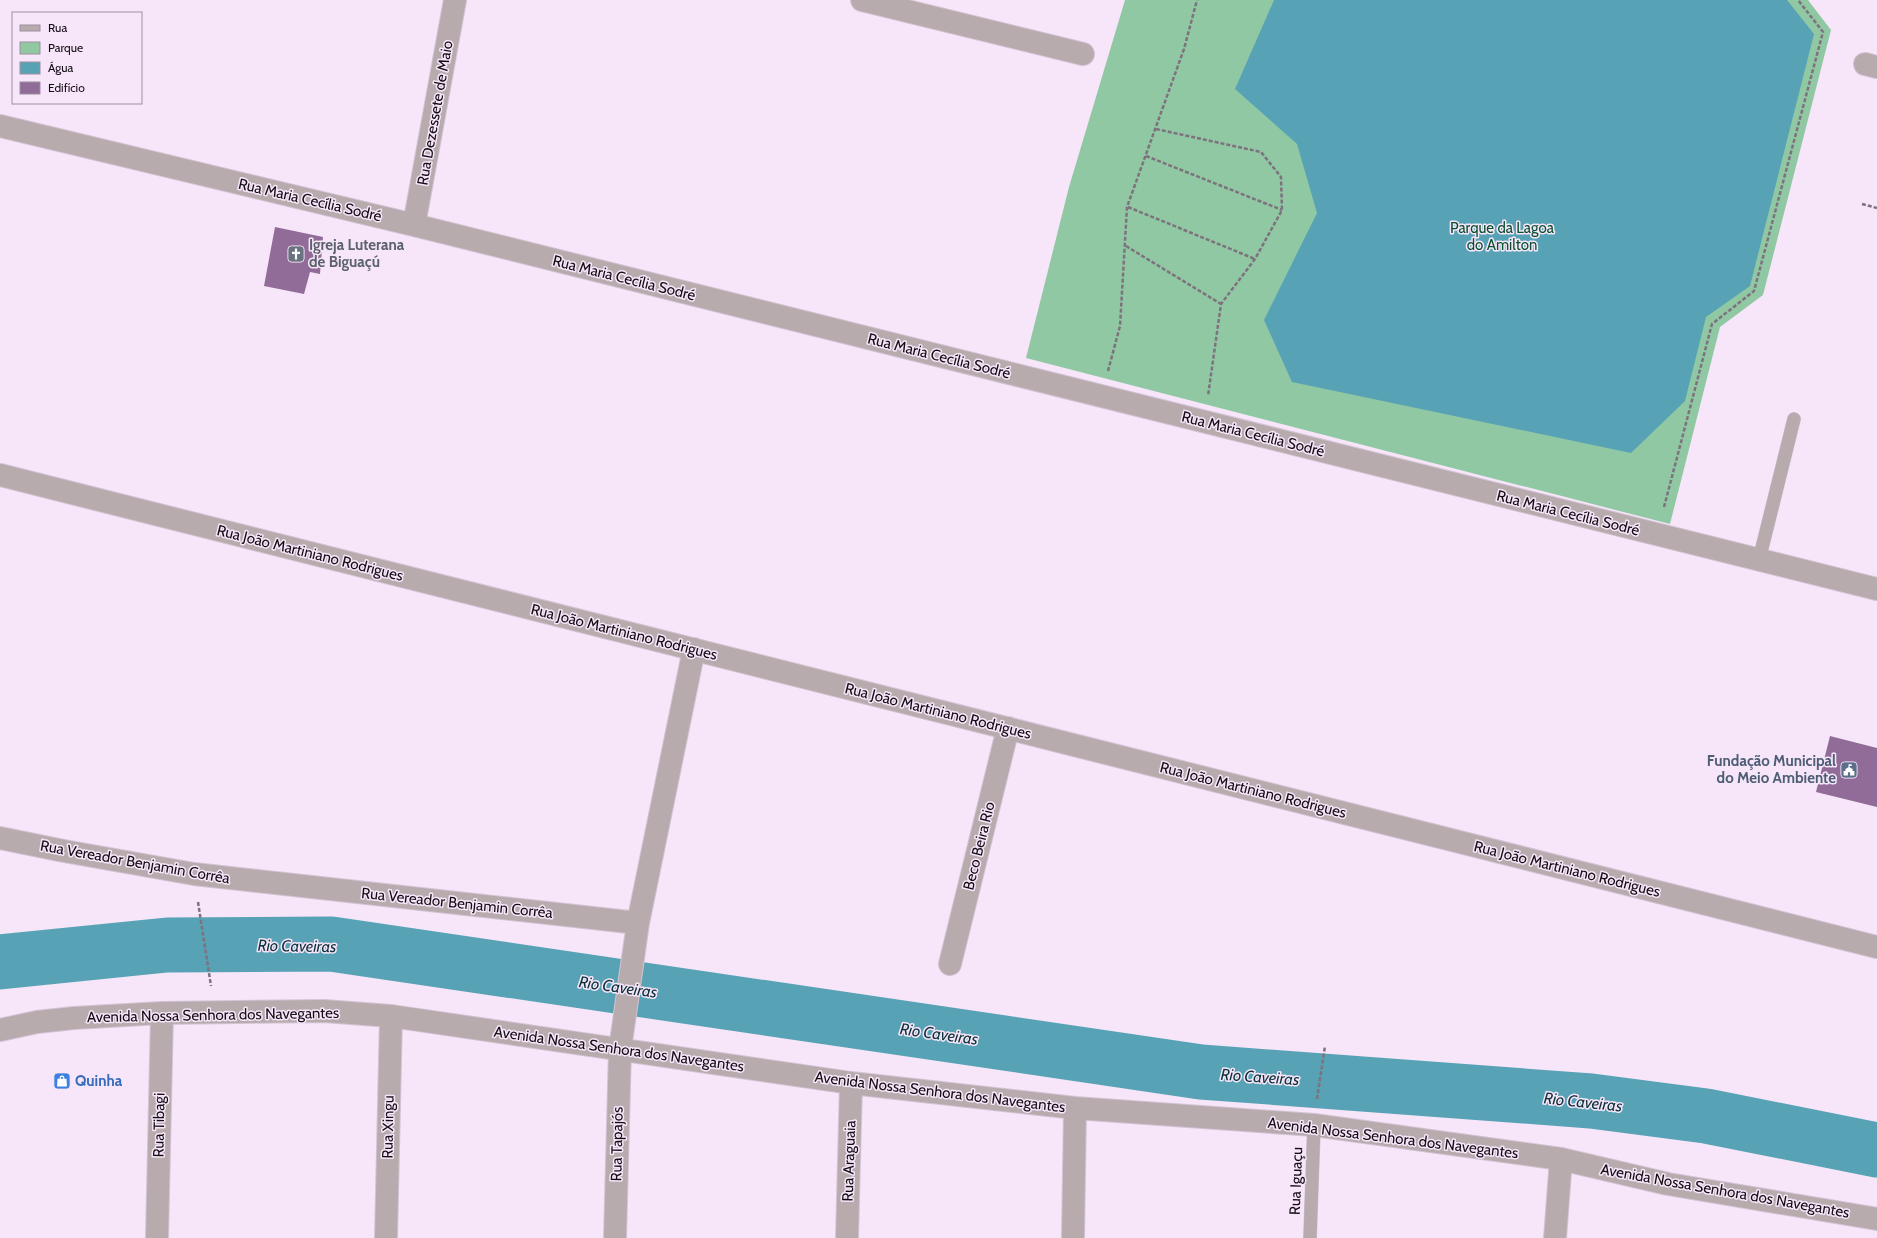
<svg xmlns="http://www.w3.org/2000/svg" width="1877" height="1238" font-family="Cabin,sans-serif">
  <style>
    .green { fill: #90c8a4 }
    .water { fill: #58a2b5 }
    .lines { fill: none; stroke-linecap: round; stroke-linejoin: round }
    .river { stroke: #58a2b5; stroke-width: 55 }
    .building { fill: #926c98 }
    .service-casing { stroke: #d3c3d4; stroke-width: 14 }
    .minor-casing { stroke: #d3c3d4; stroke-width: 24 }
    .path { stroke: #7d727e; stroke-width: 2.5; stroke-dasharray: 4 2; stroke-linecap: butt }
    .service { stroke: #b7abae; stroke-width: 13 }
    .minor { stroke: #b7abae; stroke-width: 22 }
    .labels { text-anchor: middle; dominant-baseline: central; stroke-width: 3; stroke-linejoin: round; paint-order: stroke }
    .street-label { font-size: 15px; fill: #130d14; stroke: #f7e6f9 }
    .park-label { font-size: 15px; fill: #084f2e; stroke: #f7e6f9 }
    .worship-label { font-size: 15px; font-weight: bold; fill: #5b616d; stroke: #f7e6f9; text-anchor: start }
    .service-label { font-size: 15px; font-weight: bold; fill: #4e5e75; stroke: #f7e6f9; text-anchor: end }
    .shop-label { font-size: 15px; font-weight: bold; fill: #366cbe; stroke: #f7e6f9; text-anchor: start }
    .water-label { font-size: 16px; font-style: italic; fill: #0c3139; stroke: #f7e6f9 }
  </style>
  <rect width="100%" height="100%" fill="#f7e6f9"/>
  <!-- green -->
  <path class="green" d="M1125,0H1808L1831,30L1763,295L1720,327L1670,524L1026,358L1069,187Z"/>
  <!-- water -->
  <path class="water" d="M1274,0H1787L1814,34L1750,286L1706,317L1685,401L1631,453L1292,382L1264,320L1317,213L1297,144L1235,89Z"/>
  <g class="lines">
    <!-- river -->
    <path class="river" d="M0,962L167,945L331,944L1201,1072L1591,1101L1706,1116L1877,1150"/>
  </g>
  <!-- building -->
  <path class="building" d="M275,227L323,237L320,274L310,272L304,294L264,286Z
    M1830,736L1877,748V807L1816,792Z"/>
  <g class="lines">
    <!-- service casing -->
    <g class="service-casing">
      <path id="service" d="M1759,560L1794,419
        M1310,1238L1314,1125"/>
    </g>
    <!-- minor casing -->
    <g class="minor-casing">
      <path id="minor" d="M862,0L1083,54
        M1865,64L1877,67
        M0,126L414,225L1877,589
        M414,225L455,0
        M0,475L1877,947
        M0,838L64,851L194,874L638,923L694,649
        M950,964L1008,728
        M0,1030L37,1022L74,1018L162,1013L324,1011L391,1016L851,1083L1075,1108L1314,1125L1561,1159L1668,1184L1877,1219
        M157,1238L162,1013
        M386,1238L391,1016
        M615,1238L620,1049L638,923
        M847,1238L851,1083
        M1073,1238L1075,1108
        M1555,1238L1561,1159"/>
    </g>
    <!-- path -->
    <path class="path" d="M1156,129L1261,152L1281,177L1282,210L1255,259L1221,304L1208,396
      M1146,156L1282,210
      M1862,204L1877,208
      M1128,207L1255,259
      M1126,246L1221,304
      M1108,371L1120,326L1127,207L1184,49L1197,0
      M1664,507L1712,324L1754,291L1823,32L1798,0
      M198,902L211,986
      M1317,1099L1325,1046"/>
    <!-- service -->
    <use href="#service" class="service"/>
    <!-- minor -->
    <use href="#minor" class="minor"/>
  </g>
  <!-- icons -->
  <defs>
    <g id="church-square" transform="scale(0.9)"><rect x="-9" y="-9" width="18" height="18" rx="4" fill="#6b7280" stroke="#f7e6f9"/><path d="M-1.2-6h2.4v3.5h3.3v2.4h-3.3V6h-2.4V-.1h-3.3v-2.4h3.3Z" fill="#fff"/></g>
    <g id="civic-square" transform="scale(0.9)"><rect x="-9" y="-9" width="18" height="18" rx="4" fill="#5c6f8a" stroke="#f7e6f9"/><path d="M-.6-6.5H3V-4.5H.6V-3L4-1V1h2V6H-6V1h2V-1L-.6-3ZM-1.2 2.5V6h2.4V2.5Z" fill="#fff"/></g>
    <g id="shop-square" transform="scale(0.9)"><rect x="-9" y="-9" width="18" height="18" rx="4" fill="#3f7fe0" stroke="#f7e6f9"/><path d="M-5-2.5h2.3a2.7 3.5 0 0 1 5.4 0H5L5.5 6h-11ZM-1.5-2.5h3a1.5 2.3 0 0 0-3 0Z" fill="#fff"/></g>
  </defs>
  <g fill-rule="evenodd">
    <use href="#church-square" x="296" y="254"/>
    <use href="#civic-square" x="1849" y="770"/>
    <use href="#shop-square" x="62" y="1081"/>
  </g>
  <g class="labels">
    <!-- street labels -->
    <g class="street-label">
      <text transform="translate(435 113) rotate(-80)">Rua Dezessete de Maio</text>
      <text transform="translate(310 200) rotate(13)">Rua Maria Cecília Sodré</text>
      <text transform="translate(624 278) rotate(14)">Rua Maria Cecília Sodré</text>
      <text transform="translate(939 356) rotate(14)">Rua Maria Cecília Sodré</text>
      <text transform="translate(1253 434) rotate(14)">Rua Maria Cecília Sodré</text>
      <text transform="translate(1568 513) rotate(14)">Rua Maria Cecília Sodré</text>
      <text transform="translate(310 553) rotate(14)">Rua João Martiniano Rodrigues</text>
      <text transform="translate(624 632) rotate(14)">Rua João Martiniano Rodrigues</text>
      <text transform="translate(938 711) rotate(14)">Rua João Martiniano Rodrigues</text>
      <text transform="translate(1253 790) rotate(14)">Rua João Martiniano Rodrigues</text>
      <text transform="translate(979 846) rotate(-76)">Beco Beira Rio</text>
      <text transform="translate(135 862) rotate(10)">Rua Vereador Benjamin Corrêa</text>
      <text transform="translate(1567 869) rotate(14)">Rua João Martiniano Rodrigues</text>
      <text transform="translate(457 903) rotate(6)">Rua Vereador Benjamin Corrêa</text>
      <text transform="translate(213 1015) rotate(-1)">Avenida Nossa Senhora dos Navegantes</text>
      <text transform="translate(619 1049) rotate(8)">Avenida Nossa Senhora dos Navegantes</text>
      <text transform="translate(940 1092) rotate(7)">Avenida Nossa Senhora dos Navegantes</text>
      <text transform="translate(159 1125) rotate(-89)">Rua Tibagi</text>
      <text transform="translate(388 1127) rotate(-89)">Rua Xingu</text>
      <text transform="translate(1393 1138) rotate(7)">Avenida Nossa Senhora dos Navegantes</text>
      <text transform="translate(617 1144) rotate(-89)">Rua Tapajós</text>
      <text transform="translate(849 1161) rotate(-88)">Rua Araguaia</text>
      <text transform="translate(1296 1181) rotate(-88)">Rua Iguaçu</text>
      <text transform="translate(1725 1191) rotate(10)">Avenida Nossa Senhora dos Navegantes</text>
    </g>
    <!-- park labels -->
    <g class="park-label">
      <text x="1502" y="228">Parque da Lagoa<tspan x="1502" dy="17">do Amilton</tspan></text>
    </g>
    <!-- worship labels -->
    <g class="worship-label">
      <text x="309" y="245">Igreja Luterana<tspan x="309" dy="17">de Biguaçú</tspan></text>
    </g>
    <!-- service labels -->
    <g class="service-label">
      <text x="1836" y="761">Fundação Municipal<tspan x="1836" dy="17">do Meio Ambiente</tspan></text>
    </g>
    <!-- shop labels -->
    <g class="shop-label">
      <text x="75" y="1081">Quinha</text>
    </g>
    <!-- water labels -->
    <g class="water-label">
      <text transform="translate(297 946) rotate(1)">Rio Caveiras</text>
      <text transform="translate(618 987) rotate(8)">Rio Caveiras</text>
      <text transform="translate(939 1034) rotate(8)">Rio Caveiras</text>
      <text transform="translate(1260 1077) rotate(4)">Rio Caveiras</text>
      <text transform="translate(1583 1102) rotate(6)">Rio Caveiras</text>
    </g>
  </g>
  <!-- legend -->
  <rect x="12" y="12" width="130" height="92" fill="#f7e6f9" stroke="#9c8f9d"/>
  <rect x="20" y="25" width="20" height="6" fill="#b7abae" stroke="#9c8f9d"/>
  <text x="48" y="32" font-size="12" fill="#130d14">Rua</text>
  <rect x="20" y="42" width="20" height="12" fill="#90c8a4" stroke="#9c8f9d"/>
  <text x="48" y="52" font-size="12" fill="#130d14">Parque</text>
  <rect x="20" y="62" width="20" height="12" fill="#58a2b5" stroke="#9c8f9d"/>
  <text x="48" y="72" font-size="12" fill="#130d14">Água</text>
  <rect x="20" y="82" width="20" height="12" fill="#926c98" stroke="#9c8f9d"/>
  <text x="48" y="92" font-size="12" fill="#130d14">Edifício</text>
</svg>
